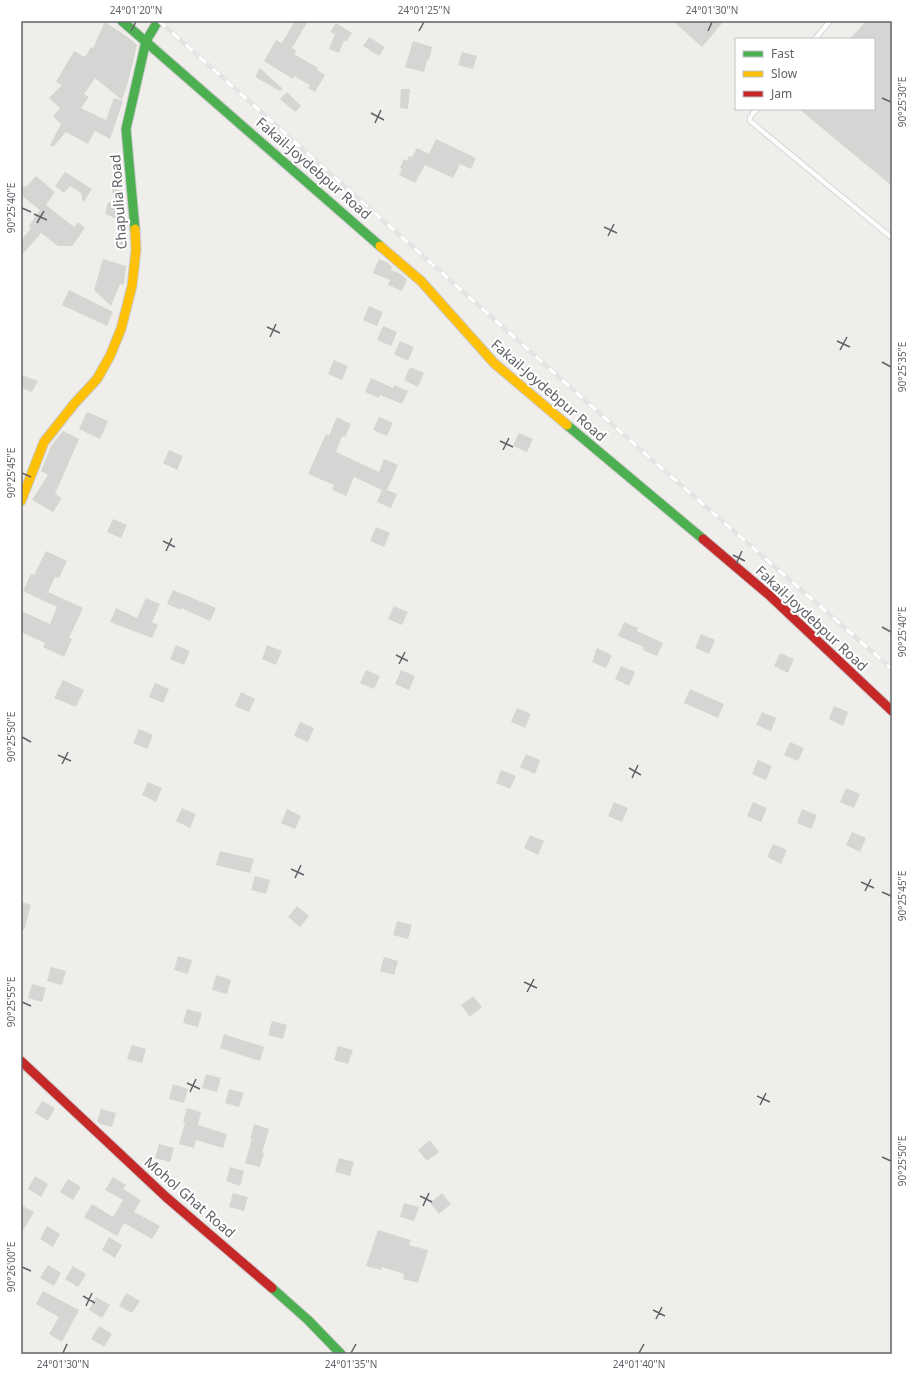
<svg xmlns="http://www.w3.org/2000/svg" width="913" height="1375" font-family="'Noto Sans',sans-serif">
<rect width="100%" height="100%" fill="#efeeea"/>
<g fill="#d6d5d3">
<path d="M 295,21 L 308,21 L 292,48 L 296,51 L 294,54 L 318,68 L 317,70 L 325,75 L 315,92 L 308,88 L 310,85 L 294,76 L 293,79 L 264,61 L 276,40 L 282,43 Z"/>
<path d="M 673,21 L 724,21 L 702,47 Z"/>
<path d="M 866,21 L 892,21 L 892,186 L 799,109 L 874,109 L 874,39 L 850,39 Z"/>
<path d="M 105,22 L 129,38 L 137,45 L 128,82 L 122,100 L 95,78 L 84,94 L 89,97 L 81,108 L 106,120 L 114,98 L 123,101 L 110,139 L 95,131 L 88,144 L 66,132 L 53,147 L 50,145 L 61,124 L 53,116 L 60,108 L 49,98 L 62,85 L 56,82 L 74,51 L 85,57 L 91,47 L 93,48 Z"/>
<path d="M 336,23 L 352,33 L 346,42 L 344,40 L 339,53 L 329,49 L 335,34 L 330,32 Z"/>
<path d="M 369,37 L 385,47 L 379,56 L 363,46 Z"/>
<path d="M 413,41 L 432,47 L 429,60 L 427,60 L 424,72 L 405,67 Z"/>
<path d="M 462,52 L 477,56 L 473,69 L 458,65 Z"/>
<path d="M 260,68 L 283,89 L 280,91 L 255,77 Z"/>
<path d="M 401,89 L 410,89 L 408,109 L 400,108 Z"/>
<path d="M 287,92 L 301,106 L 295,112 L 280,99 Z"/>
<path d="M 436,139 L 476,158 L 471,169 L 460,164 L 453,178 L 425,165 L 415,183 L 399,175 L 402,169 L 400,168 L 404,159 L 407,161 L 409,156 L 412,157 L 417,148 L 429,154 Z"/>
<path d="M 65,172 L 92,189 L 83,203 L 81,193 L 70,186 L 64,193 L 55,186 Z"/>
<path d="M 36,176 L 55,192 L 46,205 L 74,227 L 78,222 L 85,228 L 72,246 L 58,246 L 41,233 L 21,256 L 21,241 L 31,228 L 29,226 L 40,210 L 21,195 L 21,184 L 26,187 Z"/>
<path d="M 112,189 L 122,190 L 120,207 L 123,209 L 124,213 L 126,213 L 126,246 L 117,246 L 117,219 L 105,214 L 108,202 L 115,204 Z"/>
<path d="M 103,259 L 126,266 L 124,285 L 120,284 L 111,306 L 94,290 Z"/>
<path d="M 379,259 L 388,263 L 392,267 L 391,270 L 401,274 L 407,280 L 402,291 L 388,285 L 390,280 L 373,273 Z"/>
<path d="M 69,290 L 113,312 L 107,326 L 62,305 Z"/>
<path d="M 369,306 L 383,312 L 377,326 L 363,320 Z"/>
<path d="M 383,326 L 397,332 L 391,346 L 377,340 Z"/>
<path d="M 400,341 L 414,347 L 408,361 L 394,354 Z"/>
<path d="M 334,360 L 348,366 L 342,380 L 328,374 Z"/>
<path d="M 410,367 L 424,373 L 418,387 L 404,380 Z"/>
<path d="M 21,375 L 38,381 L 32,392 L 21,388 Z"/>
<path d="M 371,378 L 393,388 L 394,385 L 408,391 L 402,404 L 380,395 L 379,398 L 365,392 Z"/>
<path d="M 87,412 L 108,421 L 100,439 L 79,429 Z"/>
<path d="M 337,417 L 351,424 L 345,437 L 342,436 L 336,452 L 379,472 L 384,459 L 398,465 L 387,490 L 397,494 L 391,508 L 377,502 L 382,490 L 354,477 L 346,496 L 332,490 L 334,485 L 308,474 L 326,434 L 329,436 Z"/>
<path d="M 379,417 L 393,423 L 387,436 L 373,430 Z"/>
<path d="M 63,431 L 79,439 L 55,494 L 62,498 L 53,512 L 32,500 L 48,475 L 41,471 L 51,446 Z"/>
<path d="M 519,433 L 533,439 L 527,452 L 513,446 Z"/>
<path d="M 169,450 L 183,456 L 177,470 L 163,463 Z"/>
<path d="M 113,519 L 127,525 L 121,538 L 107,532 Z"/>
<path d="M 376,527 L 390,533 L 384,547 L 370,541 Z"/>
<path d="M 46,551 L 67,561 L 59,578 L 55,577 L 48,592 L 83,608 L 69,638 L 72,639 L 64,657 L 43,647 L 45,643 L 21,632 L 21,611 L 50,624 L 57,607 L 23,591 L 31,574 L 34,575 Z"/>
<path d="M 173,590 L 216,608 L 210,621 L 181,608 L 181,610 L 167,604 Z"/>
<path d="M 146,598 L 160,604 L 152,622 L 158,625 L 152,638 L 110,622 L 116,608 L 137,618 Z"/>
<path d="M 394,606 L 408,612 L 402,625 L 388,619 Z"/>
<path d="M 624,622 L 638,628 L 637,631 L 663,643 L 657,656 L 643,650 L 644,647 L 618,636 Z"/>
<path d="M 701,634 L 715,640 L 709,654 L 695,648 Z"/>
<path d="M 176,645 L 190,651 L 184,665 L 170,659 Z"/>
<path d="M 267,645 L 282,651 L 276,665 L 262,659 Z"/>
<path d="M 597,648 L 612,655 L 606,668 L 592,662 Z"/>
<path d="M 780,653 L 794,659 L 788,673 L 774,666 Z"/>
<path d="M 621,666 L 635,672 L 629,686 L 615,679 Z"/>
<path d="M 366,670 L 380,676 L 374,689 L 360,683 Z"/>
<path d="M 401,670 L 415,676 L 409,690 L 395,684 Z"/>
<path d="M 63,680 L 84,690 L 76,707 L 54,698 Z"/>
<path d="M 155,683 L 169,689 L 163,703 L 149,697 Z"/>
<path d="M 690,689 L 724,704 L 718,718 L 684,703 Z"/>
<path d="M 241,692 L 255,699 L 249,712 L 235,706 Z"/>
<path d="M 834,706 L 848,712 L 843,726 L 829,719 Z"/>
<path d="M 517,708 L 531,714 L 525,728 L 511,722 Z"/>
<path d="M 762,712 L 776,718 L 771,731 L 756,725 Z"/>
<path d="M 300,722 L 314,728 L 308,742 L 294,736 Z"/>
<path d="M 139,729 L 153,735 L 147,749 L 133,743 Z"/>
<path d="M 790,742 L 804,748 L 798,761 L 784,755 Z"/>
<path d="M 526,754 L 540,760 L 535,774 L 520,767 Z"/>
<path d="M 758,760 L 772,766 L 766,780 L 752,774 Z"/>
<path d="M 501,770 L 516,776 L 510,789 L 496,783 Z"/>
<path d="M 148,782 L 162,788 L 156,802 L 142,795 Z"/>
<path d="M 846,788 L 860,794 L 854,808 L 840,802 Z"/>
<path d="M 614,802 L 628,808 L 622,822 L 608,816 Z"/>
<path d="M 753,802 L 767,808 L 761,822 L 747,816 Z"/>
<path d="M 182,808 L 196,814 L 190,828 L 176,821 Z"/>
<path d="M 287,809 L 301,816 L 295,829 L 281,823 Z"/>
<path d="M 802,809 L 817,815 L 811,829 L 797,823 Z"/>
<path d="M 852,832 L 866,838 L 860,852 L 846,845 Z"/>
<path d="M 530,835 L 544,841 L 538,855 L 524,848 Z"/>
<path d="M 773,844 L 787,850 L 781,864 L 767,857 Z"/>
<path d="M 220,851 L 254,859 L 250,873 L 216,865 Z"/>
<path d="M 255,876 L 270,880 L 266,894 L 251,890 Z"/>
<path d="M 21,902 L 31,905 L 24,930 L 21,930 Z"/>
<path d="M 297,906 L 309,916 L 300,927 L 288,917 Z"/>
<path d="M 397,921 L 412,925 L 408,939 L 393,935 Z"/>
<path d="M 178,956 L 192,960 L 188,974 L 174,970 Z"/>
<path d="M 384,957 L 398,961 L 394,975 L 380,971 Z"/>
<path d="M 51,967 L 66,971 L 62,985 L 47,981 Z"/>
<path d="M 216,975 L 231,980 L 227,994 L 212,990 Z"/>
<path d="M 32,984 L 46,988 L 42,1002 L 28,998 Z"/>
<path d="M 473,996 L 482,1007 L 470,1017 L 461,1005 Z"/>
<path d="M 187,1009 L 202,1013 L 198,1027 L 183,1023 Z"/>
<path d="M 272,1021 L 287,1025 L 283,1039 L 268,1035 Z"/>
<path d="M 224,1034 L 264,1047 L 260,1061 L 220,1048 Z"/>
<path d="M 132,1045 L 146,1049 L 142,1063 L 127,1059 Z"/>
<path d="M 338,1046 L 353,1050 L 348,1064 L 334,1060 Z"/>
<path d="M 206,1074 L 221,1078 L 217,1092 L 202,1088 Z"/>
<path d="M 173,1084 L 188,1089 L 184,1103 L 169,1099 Z"/>
<path d="M 229,1089 L 244,1093 L 239,1107 L 225,1103 Z"/>
<path d="M 42,1101 L 55,1108 L 48,1121 L 35,1113 Z"/>
<path d="M 187,1108 L 201,1112 L 198,1125 L 227,1134 L 223,1148 L 196,1140 L 194,1148 L 179,1144 L 185,1123 L 183,1122 Z"/>
<path d="M 101,1109 L 116,1113 L 112,1127 L 100,1124 L 97,1121 Z"/>
<path d="M 254,1124 L 269,1129 L 262,1153 L 264,1153 L 260,1167 L 245,1163 L 252,1139 L 250,1139 Z"/>
<path d="M 430,1140 L 439,1152 L 427,1161 L 418,1150 Z"/>
<path d="M 159,1144 L 174,1148 L 170,1162 L 155,1158 Z"/>
<path d="M 339,1158 L 354,1162 L 350,1176 L 335,1172 Z"/>
<path d="M 230,1167 L 244,1171 L 240,1186 L 226,1181 Z"/>
<path d="M 35,1176 L 48,1184 L 41,1197 L 28,1189 Z"/>
<path d="M 113,1177 L 126,1185 L 123,1189 L 141,1200 L 134,1212 L 160,1226 L 152,1239 L 124,1223 L 117,1236 L 84,1217 L 92,1204 L 113,1217 L 123,1200 L 105,1190 Z"/>
<path d="M 68,1179 L 81,1187 L 73,1200 L 60,1192 Z"/>
<path d="M 233,1193 L 248,1197 L 244,1211 L 229,1207 Z"/>
<path d="M 442,1193 L 451,1204 L 439,1214 L 430,1203 Z"/>
<path d="M 404,1203 L 419,1207 L 414,1221 L 400,1217 Z"/>
<path d="M 21,1205 L 34,1212 L 21,1234 Z"/>
<path d="M 47,1226 L 60,1234 L 53,1247 L 40,1239 Z"/>
<path d="M 378,1230 L 411,1240 L 409,1245 L 428,1250 L 418,1283 L 403,1279 L 404,1274 L 382,1267 L 381,1270 L 366,1266 Z"/>
<path d="M 109,1237 L 122,1245 L 115,1258 L 102,1250 Z"/>
<path d="M 48,1265 L 61,1273 L 54,1286 L 40,1278 Z"/>
<path d="M 73,1266 L 86,1274 L 78,1287 L 65,1279 Z"/>
<path d="M 43,1291 L 79,1310 L 62,1342 L 49,1334 L 59,1317 L 36,1304 Z"/>
<path d="M 126,1293 L 140,1301 L 132,1313 L 119,1306 Z"/>
<path d="M 96,1297 L 110,1305 L 102,1318 L 89,1310 Z"/>
<path d="M 99,1326 L 112,1334 L 104,1347 L 91,1339 Z"/>
</g>
<g fill="none" stroke-linecap="round" stroke-linejoin="round">
<g stroke="#cbcccc" stroke-width="6">
<g id="lane">
<path d="M 815,39 L 830,21"/>
<path d="M 757,109 L 750,117 L 750,121 L 892,238"/>
</g>
</g>
<g stroke="#cacacb" stroke-width="11">
<g id="fast">
<path d="M 122,21 L 380,246"/>
<path d="M 135,229 L 126,129 L 146,41 L 158,21"/>
<path d="M 567,425 L 703,539"/>
<path d="M 272,1288 L 308,1320 L 341,1354"/>
</g>
</g>
<g stroke="#cacacb" stroke-width="11">
<g id="slow">
<path d="M 380,246 L 421,281 L 494,363 L 567,425"/>
<path d="M 21,501 L 44,442 L 74,404 L 97,379 L 110,356 L 121,329 L 132,286 L 136,250 L 135,229"/>
</g>
</g>
<g stroke="#cacacb" stroke-width="11">
<g id="jam">
<path d="M 703,539 L 769,595 L 892,711"/>
<path d="M 21,1061 L 166,1197 L 272,1288"/>
</g>
</g>
<use href="#lane" stroke="#fdfcfc" stroke-width="4.5"/>
<use href="#fast" stroke="#4caf50" stroke-width="9"/>
<use href="#slow" stroke="#ffc107" stroke-width="9"/>
<use href="#jam" stroke="#c62828" stroke-width="9"/>
<g stroke="#e4e4e4" stroke-width="4.5">
<path id="rail" d="M 159,21 L 642,451 L 892,669"/>
</g>
<use href="#rail" stroke="#fff" stroke-width="3" stroke-dasharray="9" stroke-linecap="butt"/>
</g>
<path fill="none" stroke="#5f6368" stroke-width="1.5" d="M 131,31 L 136,22M 419,31 L 424,22M 708,31 L 712,22M 882,98 L 891,102M 371,113 L 384,120M 375,123 L 381,110M 22,208 L 31,212M 34,214 L 47,220M 37,223 L 44,211M 604,227 L 617,233M 608,236 L 614,224M 267,327 L 280,333M 270,337 L 276,324M 837,341 L 850,347M 840,350 L 847,337M 882,362 L 891,367M 500,441 L 513,447M 503,450 L 509,438M 22,473 L 31,477M 163,541 L 175,547M 166,551 L 172,538M 733,555 L 745,561M 736,564 L 742,551M 882,627 L 891,632M 396,655 L 408,661M 399,664 L 405,652M 22,737 L 31,742M 58,755 L 71,761M 62,764 L 68,752M 629,768 L 641,775M 632,778 L 638,765M 291,869 L 304,875M 295,878 L 301,865M 861,882 L 874,888M 865,891 L 871,879M 882,892 L 891,896M 524,982 L 537,988M 527,992 L 534,979M 22,1002 L 31,1006M 187,1083 L 200,1089M 190,1092 L 196,1079M 757,1096 L 770,1102M 760,1105 L 766,1093M 882,1157 L 891,1161M 420,1196 L 432,1202M 423,1206 L 429,1193M 22,1267 L 31,1271M 83,1296 L 95,1303M 86,1306 L 92,1293M 653,1310 L 665,1316M 656,1319 L 662,1307M 63,1353 L 67,1344M 351,1353 L 356,1344M 639,1353 L 644,1344"/>
<g text-anchor="middle" dominant-baseline="central" stroke-width="4" stroke-linejoin="round" paint-order="stroke">
<g font-size="14" fill="#5f6368" stroke="#fff">
<text transform="translate(314 168) rotate(41)">Fakail-Joydebpur Road</text>
<text transform="translate(118 202) rotate(-94)">Chapulia Road</text>
<text transform="translate(549 390) rotate(41)">Fakail-Joydebpur Road</text>
<text transform="translate(812 618) rotate(43)">Fakail-Joydebpur Road</text>
<text transform="translate(190 1197) rotate(41)">Mohol Ghat Road</text>
</g>
</g>
<rect width="913" height="1375" fill="none" stroke="#ffffff" stroke-width="44"/>
<rect x="735" y="38" width="140" height="72" fill="#ffffff" stroke="#bfc1c3"/>
<rect x="743" y="51" width="20" height="6" fill="#4caf50" stroke="#bfc1c3"/>
<text x="771" y="58" font-size="12" fill="#5f6368">Fast</text>
<rect x="743" y="71" width="20" height="6" fill="#ffc107" stroke="#bfc1c3"/>
<text x="771" y="78" font-size="12" fill="#5f6368">Slow</text>
<rect x="743" y="91" width="20" height="6" fill="#c62828" stroke="#bfc1c3"/>
<text x="771" y="98" font-size="12" fill="#5f6368">Jam</text>
<rect x="22" y="22" width="869" height="1331" fill="none" stroke="#5f6368" stroke-width="1.5"/>
<g font-size="10" text-anchor="middle" fill="#5f6368">
<text x="136" y="14">24°01'20"N</text>
<text x="424" y="14">24°01'25"N</text>
<text x="712" y="14">24°01'30"N</text>
<text transform="translate(902 102) rotate(-90)" y="4">90°25'30"E</text>
<text transform="translate(11 208) rotate(-90)" y="4">90°25'40"E</text>
<text transform="translate(902 367) rotate(-90)" y="4">90°25'35"E</text>
<text transform="translate(11 473) rotate(-90)" y="4">90°25'45"E</text>
<text transform="translate(902 632) rotate(-90)" y="4">90°25'40"E</text>
<text transform="translate(11 737) rotate(-90)" y="4">90°25'50"E</text>
<text transform="translate(902 896) rotate(-90)" y="4">90°25'45"E</text>
<text transform="translate(11 1002) rotate(-90)" y="4">90°25'55"E</text>
<text transform="translate(902 1161) rotate(-90)" y="4">90°25'50"E</text>
<text transform="translate(11 1267) rotate(-90)" y="4">90°26'00"E</text>
<text x="63" y="1368">24°01'30"N</text>
<text x="351" y="1368">24°01'35"N</text>
<text x="639" y="1368">24°01'40"N</text>
</g>
</svg>
